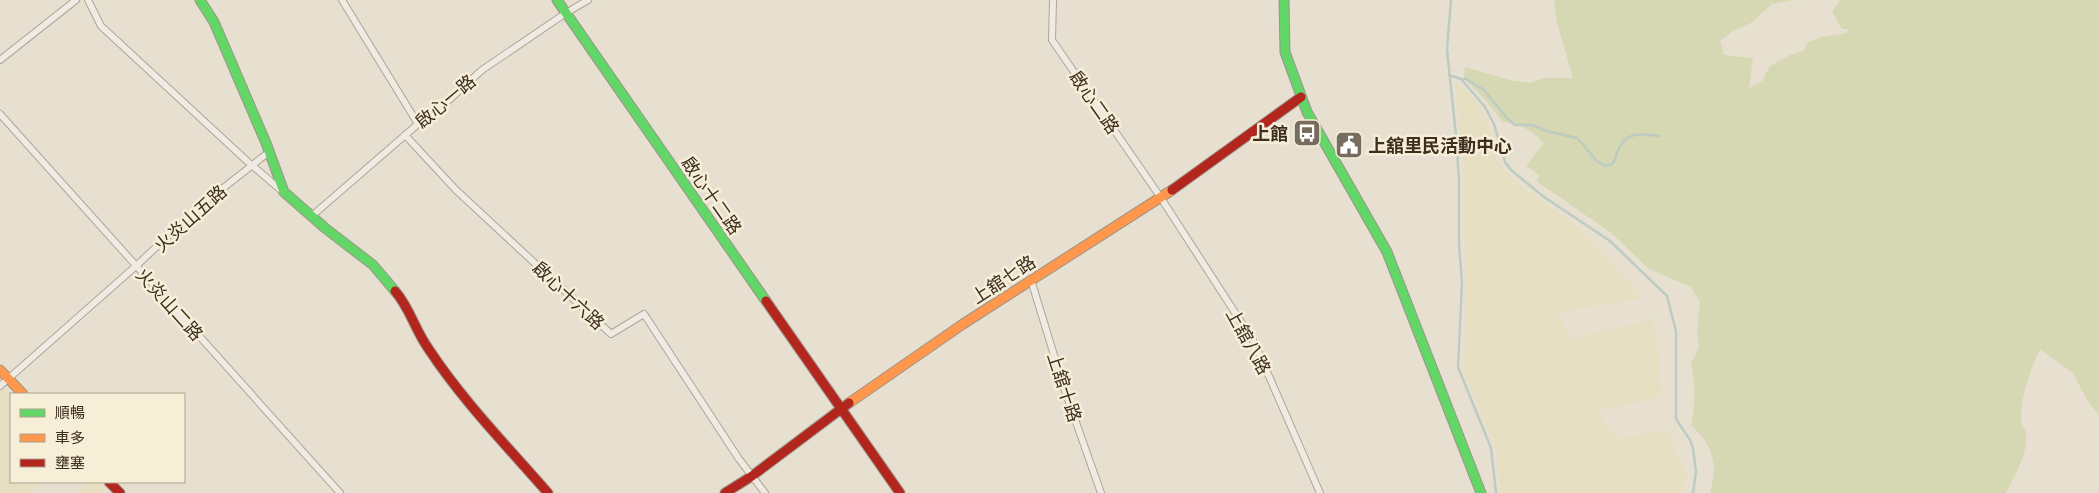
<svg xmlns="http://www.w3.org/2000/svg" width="2099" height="493" font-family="'Playfair Display','Noto Sans TC',serif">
<rect width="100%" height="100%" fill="#e7e0d1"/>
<g fill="#e6dfc2">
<path d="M 1454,81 L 1469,92 L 1487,119 L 1496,158 L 1518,184 L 1585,232 L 1642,298 L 1559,313 L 1569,339 L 1652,319 L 1657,336 L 1662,397 L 1597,411 L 1617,438 L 1667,430 L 1688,477 L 1681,493 L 1500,493 L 1496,447 L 1462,368 L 1465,348 L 1466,258 L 1462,217 L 1463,155 Z"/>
<path d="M 4,387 L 12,394 L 11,482 L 40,482 L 29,493 L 0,493 L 0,391 Z"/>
<path d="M 89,482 L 97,482 L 108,493 L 82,493 L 79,490 Z"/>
</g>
<path fill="#d6d7b3" d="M 1554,0 L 1793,0 L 1772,4 L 1751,23 L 1734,30 L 1720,41 L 1724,55 L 1753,58 L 1749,88 L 1762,81 L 1770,66 L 1792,54 L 1804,51 L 1807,43 L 1821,37 L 1847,33 L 1848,29 L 1842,29 L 1832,12 L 1840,0 L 2099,0 L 2099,415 L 2087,400 L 2073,373 L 2040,349 C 2030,371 2021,395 2021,420 C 2021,426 2026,429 2026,434 C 2029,451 2013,479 2006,493 L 1710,493 C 1718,462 1714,448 1691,425 C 1695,403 1696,385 1691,363 L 1699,348 L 1697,330 L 1700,302 L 1691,287 L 1649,269 L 1610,232 L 1536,181 L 1540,175 L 1526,166 L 1544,143 C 1533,131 1519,123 1503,122 L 1485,99 L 1464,79 L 1465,67 L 1514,81 L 1530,83 L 1545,78 L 1573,78 L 1557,23 Z"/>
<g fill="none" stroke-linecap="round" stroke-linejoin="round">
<g stroke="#bcccc2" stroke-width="2.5">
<path d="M 1451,0 L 1447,50 L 1456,135 L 1459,181 L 1459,244 L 1462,283 L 1458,367 L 1491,448 L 1496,493"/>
<path d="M 1449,75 L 1461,79 L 1485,107 L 1494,124 L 1505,162 L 1511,170 L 1544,197 L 1610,241 L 1667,296 L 1676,331 L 1676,419 L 1690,440 L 1693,448 L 1696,472 L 1693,493"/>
<path d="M 1461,79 L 1466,79 L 1484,90 L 1507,118 L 1515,125 L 1532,125 L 1546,131 L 1577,138 L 1598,162 L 1605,166 L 1612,164 C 1616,159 1616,154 1619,148 C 1627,131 1643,134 1659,136"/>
</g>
<g stroke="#ada599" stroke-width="8">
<g id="street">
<path d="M 88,0 L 101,26 L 247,161 L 282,191"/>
<path d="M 342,0 L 418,124"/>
<path d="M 1053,0 L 1052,40 L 1161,198 L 1254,342 L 1320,493"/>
<path d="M 0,60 L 76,0"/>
<path d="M 0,114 L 340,493"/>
<path d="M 405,135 L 456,190 L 611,334 L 644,314 L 739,459 L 765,493"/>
<path d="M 313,215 L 418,124 L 448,101 L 482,70 L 566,13 L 588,0"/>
<path d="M 1031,280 L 1065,391 L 1101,493"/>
<path d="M 0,386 L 136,266 L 199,207 L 269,152"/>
</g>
</g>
<g stroke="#9c958a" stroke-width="11">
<g id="fast">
<path d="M 200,0 L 214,22 L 266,143 L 284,192 L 325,228 L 373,265 L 395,291"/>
<path d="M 557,0 L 766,301"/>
<path d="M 1284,0 L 1285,52 L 1307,112 L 1387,252 L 1481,493"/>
</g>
</g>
<g stroke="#9c958a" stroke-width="11">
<g id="slow">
<path d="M 0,370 L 23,394"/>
<path d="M 849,403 L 963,324 L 1172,190"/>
</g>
</g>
<g stroke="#9c958a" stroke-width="11">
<g id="jam">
<path d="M 1172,190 L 1301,97"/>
<path d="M 395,291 C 410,308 415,330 428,348 C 462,400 507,446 548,493"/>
<path d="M 766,301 L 900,493"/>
<path d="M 109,482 L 120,493"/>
<path d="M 725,493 L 752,476 L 849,403"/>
</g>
</g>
<use href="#street" stroke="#efebe3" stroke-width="6"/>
<use href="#fast" stroke="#63d668" stroke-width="9"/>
<use href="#slow" stroke="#ff974d" stroke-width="9"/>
<use href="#jam" stroke="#b3261e" stroke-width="9"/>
</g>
<defs>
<g id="bus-square" transform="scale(1.4375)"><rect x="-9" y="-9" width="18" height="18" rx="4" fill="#786c5e" stroke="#f7eed8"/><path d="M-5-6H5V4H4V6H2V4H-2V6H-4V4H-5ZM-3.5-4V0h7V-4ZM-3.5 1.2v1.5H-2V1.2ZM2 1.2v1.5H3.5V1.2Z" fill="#fff"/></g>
<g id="civic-square" transform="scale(1.4375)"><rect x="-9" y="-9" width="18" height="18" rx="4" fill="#786c5e" stroke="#f7eed8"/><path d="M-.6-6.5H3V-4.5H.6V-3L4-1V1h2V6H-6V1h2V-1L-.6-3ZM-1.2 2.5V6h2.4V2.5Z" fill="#fff"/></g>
</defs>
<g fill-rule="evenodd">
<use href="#bus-square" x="1307" y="133"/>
<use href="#civic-square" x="1349" y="145"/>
</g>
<g text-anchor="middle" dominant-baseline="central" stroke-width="5" stroke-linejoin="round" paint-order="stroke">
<g font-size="18" fill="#3d2e20" stroke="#f7eed8">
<text transform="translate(445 101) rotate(-40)">啟心一路</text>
<text transform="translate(1095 102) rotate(55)">啟心二路</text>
<text transform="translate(712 195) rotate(55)">啟心十二路</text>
<text transform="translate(190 218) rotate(-42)">火炎山五路</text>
<text transform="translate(1003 279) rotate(-33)">上舘七路</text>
<text transform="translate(569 295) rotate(43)">啟心十六路</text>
<text transform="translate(170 304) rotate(48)">火炎山二路</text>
<text transform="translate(1249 341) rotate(61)">上舘八路</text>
<text transform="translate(1065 387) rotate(72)">上舘十路</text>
</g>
<g font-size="18" font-weight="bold" fill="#3d2e20" stroke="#f7eed8" text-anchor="end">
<text x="1288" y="133">上館</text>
<text x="1368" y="145" text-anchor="start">上舘里民活動中心</text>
</g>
</g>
<rect x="10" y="393" width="175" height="90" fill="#f7eed8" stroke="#ada18e"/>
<rect x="20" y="409" width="25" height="8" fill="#63d668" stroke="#ada18e"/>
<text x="55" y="418" font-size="15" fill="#3d2e20">順暢</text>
<rect x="20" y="434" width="25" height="8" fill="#ff974d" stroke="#ada18e"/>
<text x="55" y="443" font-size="15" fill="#3d2e20">車多</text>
<rect x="20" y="459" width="25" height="8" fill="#b3261e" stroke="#ada18e"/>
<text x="55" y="468" font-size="15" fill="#3d2e20">壅塞</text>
</svg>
